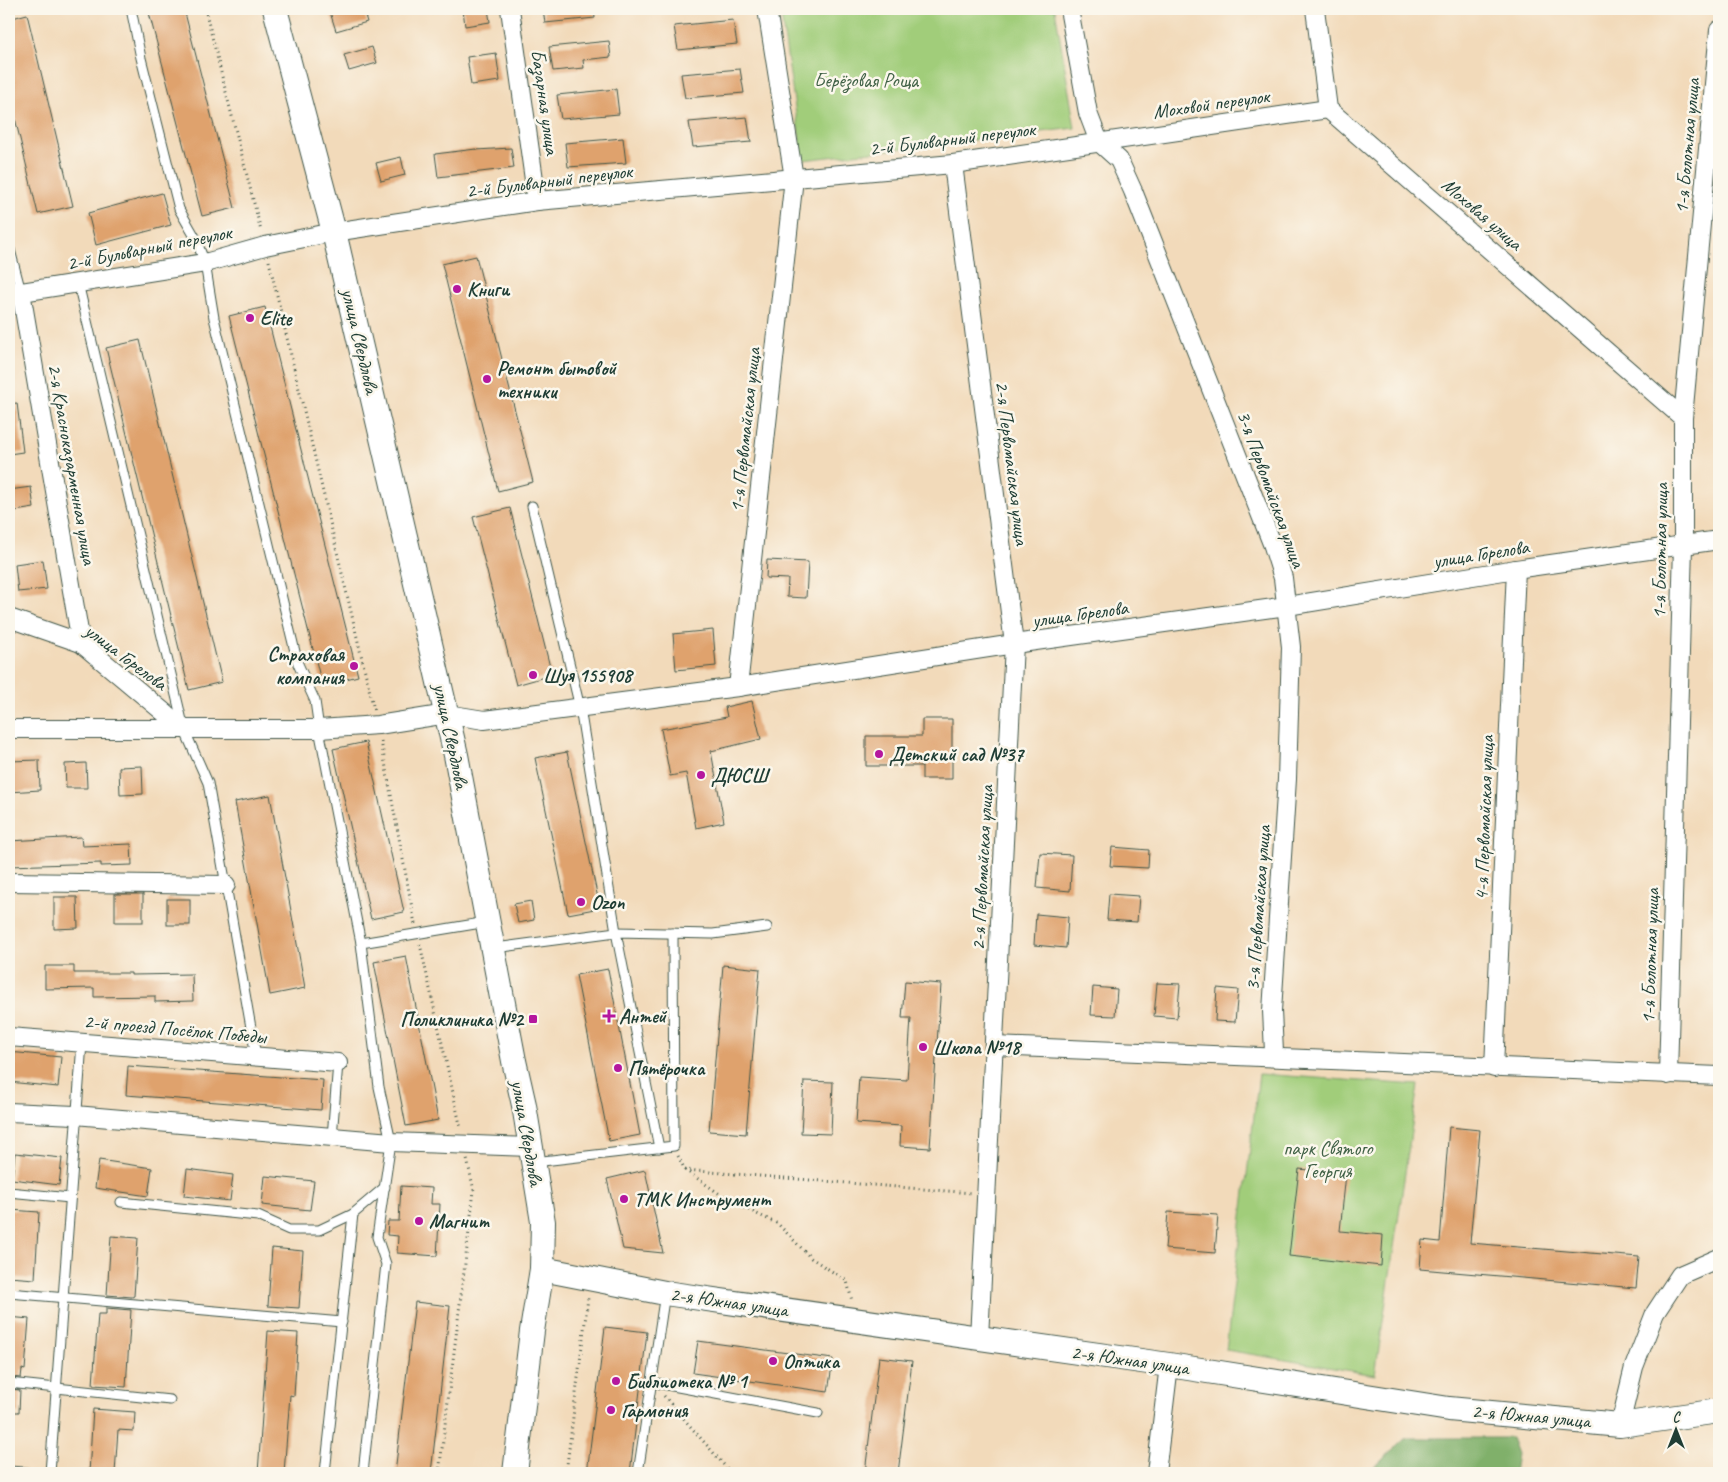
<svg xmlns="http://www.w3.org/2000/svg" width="1728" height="1482" font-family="Caveat,sans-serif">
<rect width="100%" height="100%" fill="#fbf7ec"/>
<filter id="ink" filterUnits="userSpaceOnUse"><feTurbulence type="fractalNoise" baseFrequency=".02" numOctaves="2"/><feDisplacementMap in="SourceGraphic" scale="10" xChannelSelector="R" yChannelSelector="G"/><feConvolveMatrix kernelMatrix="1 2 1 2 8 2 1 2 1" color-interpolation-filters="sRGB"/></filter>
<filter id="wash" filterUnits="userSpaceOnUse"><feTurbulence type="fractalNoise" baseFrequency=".0096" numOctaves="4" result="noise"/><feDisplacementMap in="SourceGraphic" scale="20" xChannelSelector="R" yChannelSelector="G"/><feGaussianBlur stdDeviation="1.12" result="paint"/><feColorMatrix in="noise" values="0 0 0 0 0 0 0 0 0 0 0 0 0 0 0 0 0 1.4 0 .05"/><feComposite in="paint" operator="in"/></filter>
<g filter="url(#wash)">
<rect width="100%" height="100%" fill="#f2daba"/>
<g fill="#a1cd7a" stroke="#608557">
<path d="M 780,9 L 1055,9 L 1075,128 L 803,160 Z"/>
<path d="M 1259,1074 L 1418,1085 L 1375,1375 L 1226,1350 Z"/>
</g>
<path fill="#80b06a" stroke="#50764f" d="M 1406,1438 L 1511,1438 L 1517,1454 L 1514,1473 L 1368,1473 Z"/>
<g id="blocks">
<g fill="#dfa26d">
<path d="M 148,9 L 184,9 L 235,208 L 202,216 Z"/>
<path d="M 329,9 L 363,9 L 367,22 L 336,31 Z"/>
<path d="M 463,9 L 488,9 L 490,22 L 465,26 Z"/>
<path d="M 543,9 L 594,9 L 595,18 L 545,23 Z"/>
<path d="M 27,14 L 73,206 L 38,214 L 9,93 L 9,19 Z"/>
<path d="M 733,20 L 737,44 L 678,50 L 674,26 Z"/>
<path d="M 609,41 L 611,57 L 583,60 L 584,68 L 553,71 L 549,47 Z"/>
<path d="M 372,47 L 377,63 L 349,71 L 344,55 Z"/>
<path d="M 496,53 L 500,81 L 471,85 L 467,57 Z"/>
<path d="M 740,69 L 744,93 L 685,98 L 681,74 Z"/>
<path d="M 616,89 L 619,114 L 561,119 L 557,95 Z"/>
<path d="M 747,117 L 751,142 L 693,147 L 689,122 Z"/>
<path d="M 623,138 L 626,163 L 568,167 L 565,143 Z"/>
<path d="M 511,148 L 514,168 L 438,177 L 435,154 L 476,149 L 476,150 Z"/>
<path d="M 401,157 L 405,175 L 381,181 L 376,163 Z"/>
<path d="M 162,193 L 171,225 L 96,245 L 88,213 Z"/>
<path d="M 476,256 L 533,482 L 498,491 L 442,264 Z"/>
<path d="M 265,307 L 358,676 L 322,685 L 229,316 Z"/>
<path d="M 140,340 L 222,682 L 189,690 L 106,348 Z"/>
<path d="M 17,403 L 23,452 L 9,454 L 9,404 Z"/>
<path d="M 31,487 L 34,508 L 9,512 L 9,490 Z"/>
<path d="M 510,508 L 552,675 L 516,685 L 473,517 Z"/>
<path d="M 43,560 L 47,589 L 18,592 L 15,564 Z"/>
<path d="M 767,560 L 808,562 L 806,598 L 787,597 L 788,579 L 766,578 Z"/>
<path d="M 713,630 L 716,666 L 676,670 L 673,634 Z"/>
<path d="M 752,701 L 761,739 L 711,751 L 724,822 L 696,828 L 686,773 L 670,776 L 661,729 L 727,717 L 725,707 Z"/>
<path d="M 922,719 L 952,719 L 952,779 L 922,779 L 922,766 L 866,766 L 866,736 L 922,736 Z"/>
<path d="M 366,742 L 404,912 L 371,919 L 333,749 Z"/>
<path d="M 567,752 L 600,908 L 568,914 L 535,758 Z"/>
<path d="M 39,760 L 40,790 L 9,792 L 9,761 Z"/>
<path d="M 86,763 L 87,788 L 66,788 L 65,764 Z"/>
<path d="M 142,766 L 143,794 L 120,795 L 119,767 Z"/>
<path d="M 270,795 L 305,988 L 270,995 L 235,802 Z"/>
<path d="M 81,837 L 82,846 L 131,844 L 132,865 L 101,866 L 101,863 L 9,866 L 9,841 Z"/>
<path d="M 1112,847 L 1149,850 L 1148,868 L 1110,866 Z"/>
<path d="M 1040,853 L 1072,855 L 1070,891 L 1037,888 Z"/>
<rect x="115" y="894" width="28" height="28"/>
<path d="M 1109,894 L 1139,896 L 1137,922 L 1107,920 Z"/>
<path d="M 54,897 L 77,897 L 78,928 L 54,929 Z"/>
<rect x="167" y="899" width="23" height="26"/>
<path d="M 531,901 L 534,920 L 518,923 L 514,904 Z"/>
<path d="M 1036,914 L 1068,917 L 1066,948 L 1034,945 Z"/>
<path d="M 406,956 L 438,1120 L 406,1126 L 374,962 Z"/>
<path d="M 723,965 L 760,969 L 746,1134 L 709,1131 Z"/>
<path d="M 45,966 L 74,966 L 74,973 L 131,973 L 131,975 L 192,974 L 193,1001 L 155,1002 L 155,996 L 94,997 L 94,988 L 45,989 Z"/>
<path d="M 608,969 L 640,1135 L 609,1141 L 576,975 Z"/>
<path d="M 905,981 L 941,984 L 930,1148 L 900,1146 L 901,1126 L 856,1123 L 859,1077 L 907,1080 L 911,1018 L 902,1018 Z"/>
<path d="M 1157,983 L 1180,984 L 1177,1018 L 1154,1016 Z"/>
<path d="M 1093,987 L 1117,989 L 1115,1016 L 1091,1015 Z"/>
<path d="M 1217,988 L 1238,990 L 1235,1022 L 1215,1021 Z"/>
<path d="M 9,1052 L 61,1057 L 58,1087 L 9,1082 Z"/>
<path d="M 128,1066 L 323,1080 L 321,1110 L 126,1095 Z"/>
<path d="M 804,1081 L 833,1082 L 831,1134 L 801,1133 Z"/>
<path d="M 1449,1127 L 1480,1130 L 1470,1243 L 1639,1257 L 1636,1288 L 1420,1269 L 1422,1240 L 1440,1242 Z"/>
<path d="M 15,1153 L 62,1158 L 59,1185 L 12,1179 Z"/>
<path d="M 99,1160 L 152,1168 L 148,1196 L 95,1188 Z"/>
<path d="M 187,1169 L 233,1175 L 230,1201 L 184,1196 Z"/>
<path d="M 1299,1169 L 1346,1174 L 1340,1231 L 1383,1235 L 1381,1266 L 1289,1256 Z"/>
<path d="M 645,1170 L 663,1253 L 623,1249 L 607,1179 Z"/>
<path d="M 265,1176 L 314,1181 L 310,1210 L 262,1205 Z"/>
<path d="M 401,1186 L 432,1188 L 431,1204 L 440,1204 L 437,1256 L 397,1253 L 398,1236 L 387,1235 L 388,1221 L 399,1221 Z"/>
<path d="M 10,1210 L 39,1212 L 35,1279 L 9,1277 Z"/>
<path d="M 1168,1212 L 1218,1215 L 1215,1253 L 1165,1249 Z"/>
<path d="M 111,1236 L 138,1238 L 134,1296 L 132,1297 L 107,1295 Z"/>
<path d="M 272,1248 L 303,1251 L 299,1308 L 268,1306 Z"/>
<path d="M 415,1302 L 450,1306 L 431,1473 L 395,1473 Z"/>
<path d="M 106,1308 L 131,1310 L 126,1387 L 93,1385 L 98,1314 L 106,1314 Z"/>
<path d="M 9,1317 L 29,1319 L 25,1370 L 22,1369 L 21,1378 L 9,1377 Z"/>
<path d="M 605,1327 L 647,1332 L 630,1473 L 587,1473 Z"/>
<path d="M 268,1331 L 298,1333 L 294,1396 L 290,1395 L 284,1473 L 258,1473 Z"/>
<path d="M 698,1341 L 833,1359 L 828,1392 L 693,1373 Z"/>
<path d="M 879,1357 L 912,1361 L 898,1473 L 865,1473 Z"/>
<path d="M 9,1389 L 20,1390 L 19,1412 L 9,1412 Z"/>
<path d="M 93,1409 L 135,1412 L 134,1431 L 118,1430 L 115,1473 L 89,1473 Z"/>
</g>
</g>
</g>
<g filter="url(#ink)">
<use href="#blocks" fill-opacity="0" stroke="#3f5548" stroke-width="1"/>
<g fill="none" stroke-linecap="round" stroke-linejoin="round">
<g stroke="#3f5548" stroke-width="11">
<g id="lane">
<path d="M 131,9 L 141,58 L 179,209 L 195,237 L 205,263 L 214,318 L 298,664 L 315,701 L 319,729 L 361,943 L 379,1087 L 391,1142 L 377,1237 L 386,1264 L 363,1473"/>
<path d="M 9,246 L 21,292"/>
<path d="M 78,283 L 184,729 L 208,783 L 256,1056"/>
<path d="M 532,506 L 580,708 L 616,932 L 659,1148"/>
<path d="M 361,943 L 487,922"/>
<path d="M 495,948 L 616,932 L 713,934 L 767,927"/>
<path d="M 332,1137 L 338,1063"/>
<path d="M 534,1162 L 674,1146 L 673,933"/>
<path d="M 9,1192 L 70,1198"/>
<path d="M 121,1202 L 258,1216 L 289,1230 L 319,1230 L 353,1214"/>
<path d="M 9,1293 L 342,1322"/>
<path d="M 651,1382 L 818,1413"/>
<path d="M 9,1383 L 170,1400"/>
<path d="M 9,1471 L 37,1473"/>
<path d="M 50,1473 L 82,1043"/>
<path d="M 325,1473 L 353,1214 L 385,1187"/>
<path d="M 638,1473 L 665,1293"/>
</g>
</g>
<g stroke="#3f5548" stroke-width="20">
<g id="street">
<path d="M 510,9 L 537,201"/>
<path d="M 1069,9 L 1088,113 L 1099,142 L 1119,160 L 1133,191 L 1273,546 L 1283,578 L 1291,647 L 1287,779 L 1272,1011 L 1274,1052 L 1272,1057"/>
<path d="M 1315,9 L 1328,109 L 1683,418"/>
<path d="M 953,164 L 1014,644 L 979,1338"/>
<path d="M 21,292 L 81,643"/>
<path d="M 9,294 L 205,263 L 265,246 L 334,232 L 537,201 L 953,164 L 1328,109"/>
<path d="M 9,618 L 81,643 L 184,729"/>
<path d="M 738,687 L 794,178 L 767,9"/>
<path d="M 9,729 L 319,729 L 378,725 L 447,714 L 484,720 L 738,687 L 1014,644 L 1287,606 L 1516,569 L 1719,540"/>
<path d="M 9,882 L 226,885"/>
<path d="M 9,1037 L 338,1063"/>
<path d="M 995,1046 L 1719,1076"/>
<path d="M 1494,1068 L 1516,569"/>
<path d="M 1668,1075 L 1683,546 L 1683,418 L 1719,30"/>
<path d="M 9,1112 L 75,1115 L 391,1142 L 530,1147"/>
<path d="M 1620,1425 L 1634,1367 L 1655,1313 L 1680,1275 L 1719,1258"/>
<path d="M 1156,1473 L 1169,1365"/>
</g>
</g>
<g stroke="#3f5548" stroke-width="26">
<g id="secondary">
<path d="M 275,9 L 334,232 L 456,755 L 514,1061 L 524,1105 L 543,1222 L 542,1269 L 532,1331 L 515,1473"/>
<path d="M 542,1269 L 665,1293 L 1169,1365 L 1449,1409 L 1620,1425 L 1719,1411"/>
</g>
</g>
<g stroke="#3f5548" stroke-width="3" stroke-dasharray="1 4" stroke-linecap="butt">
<path d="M 205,9 L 261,231"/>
<path d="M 269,261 L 374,710"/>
<path d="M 381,741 L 415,924"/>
<path d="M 420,944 L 461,1129"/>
<path d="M 678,1156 L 685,1170 L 972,1193"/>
<path d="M 685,1170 L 730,1201 L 778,1224 L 811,1258 L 847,1281 L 852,1301"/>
<path d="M 664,1396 L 731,1473"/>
<path d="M 439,1473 L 474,1191 L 467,1159"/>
<path d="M 566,1473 L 588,1298"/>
</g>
<use href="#lane" stroke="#fff" stroke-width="9"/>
<use href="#street" stroke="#fff" stroke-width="18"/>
<use href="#secondary" stroke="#fff" stroke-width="24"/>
</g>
</g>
<g fill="#b5179e" stroke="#fbf7ec" stroke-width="2">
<circle cx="457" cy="289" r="5"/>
<circle cx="250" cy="318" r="5"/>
<circle cx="487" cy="379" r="5"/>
<circle cx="354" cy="666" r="5"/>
<circle cx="533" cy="675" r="5"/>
<circle cx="879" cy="754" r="5"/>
<circle cx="701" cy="775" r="5"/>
<circle cx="581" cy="902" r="5"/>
<path d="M606.5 1008.5h5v5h5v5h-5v5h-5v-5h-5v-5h5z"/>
<rect x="528" y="1014" width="10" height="10" rx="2.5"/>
<circle cx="923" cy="1047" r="5"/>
<circle cx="618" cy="1068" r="5"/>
<circle cx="624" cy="1199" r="5"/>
<circle cx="419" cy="1221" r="5"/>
<circle cx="773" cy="1361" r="5"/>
<circle cx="616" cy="1381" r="5"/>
<circle cx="611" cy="1410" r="5"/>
</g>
<g text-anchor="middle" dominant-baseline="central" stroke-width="5" stroke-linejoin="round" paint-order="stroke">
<g font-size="20" fill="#406146" stroke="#fbf7ec">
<text x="866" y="80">Берёзовая Роща</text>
<text x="1328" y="1148">парк Святого<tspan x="1328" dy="23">Георгия</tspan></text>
</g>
<g font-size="20" fill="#1f3d34" stroke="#fbf7ec">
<text transform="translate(545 102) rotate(82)">Базарная улица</text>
<text transform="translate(1211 104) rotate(-8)">Моховой переулок</text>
<text transform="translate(952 139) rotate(-7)">2-й Бульварный переулок</text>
<text transform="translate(1687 146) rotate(-85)">1-я Болотная улица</text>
<text transform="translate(549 181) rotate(-7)">2-й Бульварный переулок</text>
<text transform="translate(1482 214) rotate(41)">Моховая улица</text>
<text transform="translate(149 248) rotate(-11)">2-й Бульварный переулок</text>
<text transform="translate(360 341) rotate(77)">улица Свердлова</text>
<text transform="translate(745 430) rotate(-84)">1-я Первомайская улица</text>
<text transform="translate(1012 463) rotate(83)">2-я Первомайская улица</text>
<text transform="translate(72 464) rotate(80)">2-я Красноказарменная улица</text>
<text transform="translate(1271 489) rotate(70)">3-я Первомайская улица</text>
<text transform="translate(1660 551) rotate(-89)">1-я Болотная улица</text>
<text transform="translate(1481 554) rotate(-9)">улица Горелова</text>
<text transform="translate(1080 614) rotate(-8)">улица Горелова</text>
<text transform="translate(126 657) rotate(37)">улица Горелова</text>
<text transform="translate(451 736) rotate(78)">улица Свердлова</text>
<text transform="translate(1484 818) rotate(-88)">4-я Первомайская улица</text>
<text transform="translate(982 868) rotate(-87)">2-я Первомайская улица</text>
<text transform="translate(1258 908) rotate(-86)">3-я Первомайская улица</text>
<text transform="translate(1650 956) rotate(-88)">1-я Болотная улица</text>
<text transform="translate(175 1029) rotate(5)">2-й проезд Посёлок Победы</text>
<text transform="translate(527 1133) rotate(80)">улица Свердлова</text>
<text transform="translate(729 1302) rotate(8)">2-я Южная улица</text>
<text transform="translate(1130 1360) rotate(8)">2-я Южная улица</text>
<text transform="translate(1531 1416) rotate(5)">2-я Южная улица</text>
</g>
<g font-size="20" font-weight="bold" fill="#1f3d34" stroke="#fbf7ec" text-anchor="start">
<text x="467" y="289">Книги</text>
<text x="260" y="318">Elite</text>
<text x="497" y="368">Ремонт бытовой<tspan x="497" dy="23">техники</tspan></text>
<text x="344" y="654" text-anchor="end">Страховая<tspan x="344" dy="23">компания</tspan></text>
<text x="543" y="675">Шуя 155908</text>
<text x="889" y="754">Детский сад №37</text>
<text x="711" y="775">ДЮСШ</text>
<text x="591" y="902">Ozon</text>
<text x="619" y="1016">Антей</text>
<text x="523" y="1019" text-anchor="end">Поликлиника №2</text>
<text x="933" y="1047">Школа №18</text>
<text x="628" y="1068">Пятёрочка</text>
<text x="634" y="1199">ТМК Инструмент</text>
<text x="429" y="1221">Магнит</text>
<text x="783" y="1361">Оптика</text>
<text x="626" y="1381">Библиотека № 1</text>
<text x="621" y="1410">Гармония</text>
</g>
</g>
<rect width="1728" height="1482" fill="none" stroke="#fbf7ec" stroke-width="30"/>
<g transform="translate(1676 1430)" stroke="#fbf7ec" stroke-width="4" paint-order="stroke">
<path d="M0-4L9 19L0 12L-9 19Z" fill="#1f3d34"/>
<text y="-8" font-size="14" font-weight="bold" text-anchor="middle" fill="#1f3d34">С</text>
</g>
</svg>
